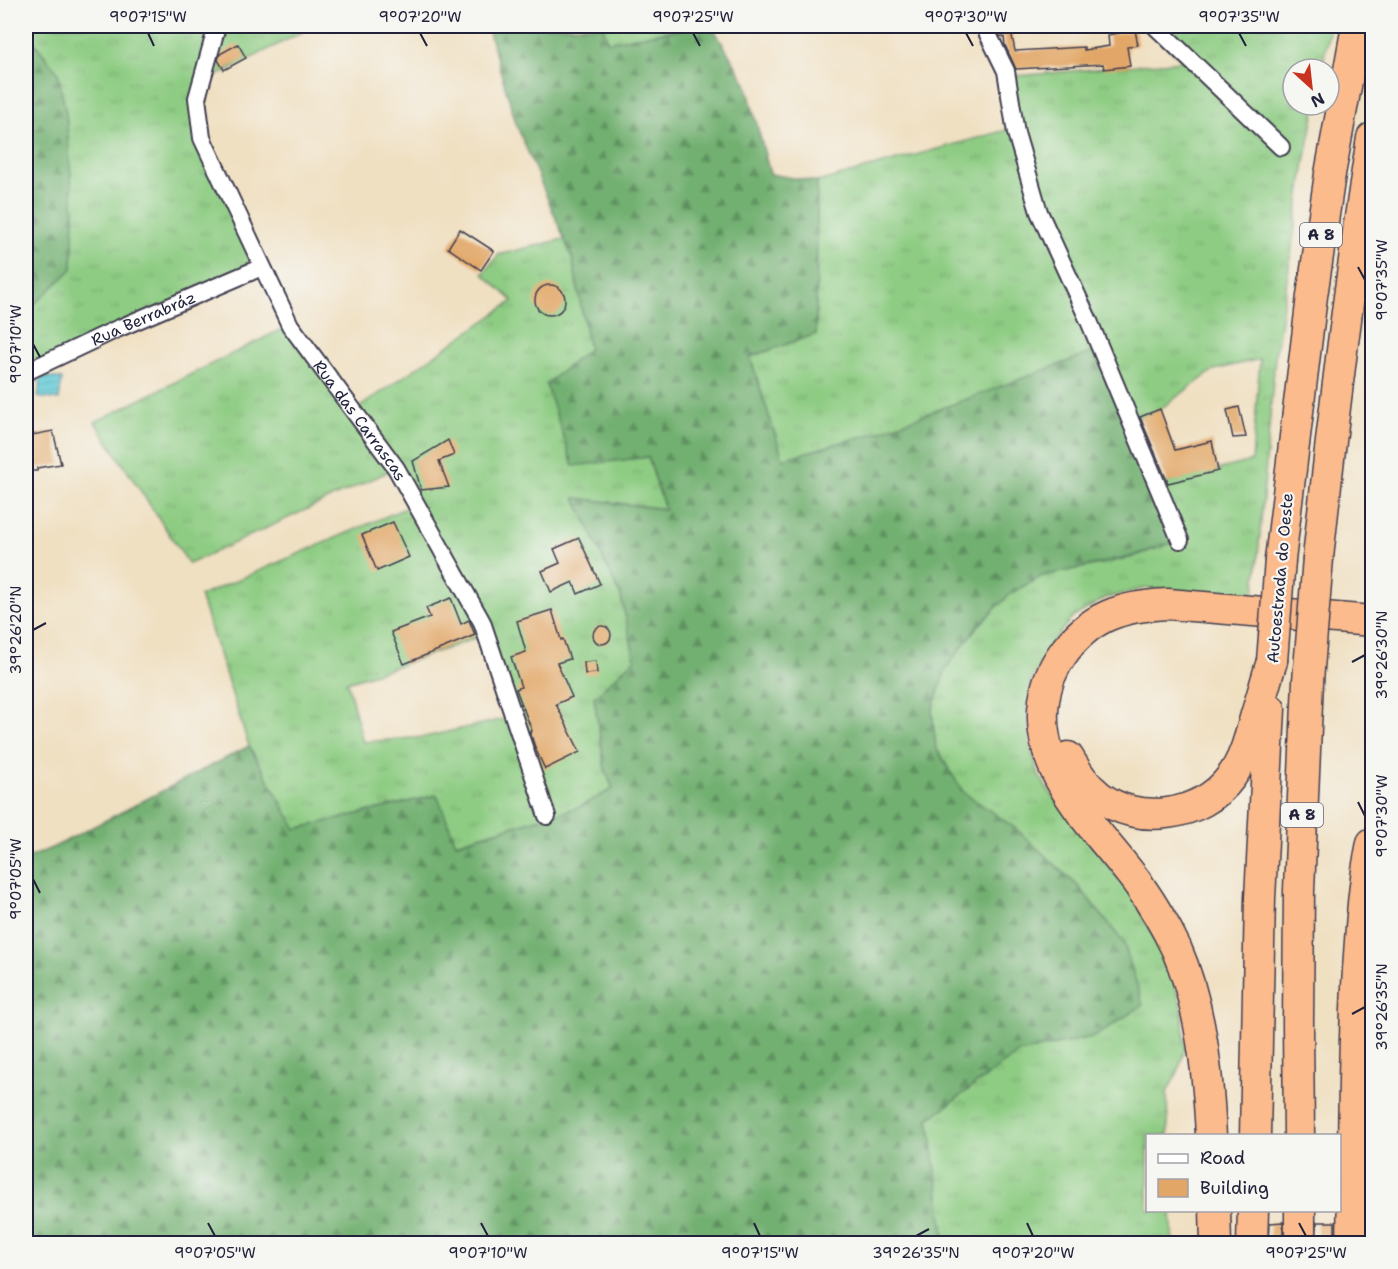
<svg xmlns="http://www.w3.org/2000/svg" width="1398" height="1269" font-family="'Shantell Sans',sans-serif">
<defs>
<pattern id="grass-tufts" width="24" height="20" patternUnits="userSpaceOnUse" patternTransform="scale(1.5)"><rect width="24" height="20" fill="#8ecc83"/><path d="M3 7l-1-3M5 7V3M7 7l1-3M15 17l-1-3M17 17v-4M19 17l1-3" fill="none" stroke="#7aaf72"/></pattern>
<pattern id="forest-firs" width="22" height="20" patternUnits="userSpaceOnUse" patternTransform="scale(1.5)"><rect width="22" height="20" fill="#72b071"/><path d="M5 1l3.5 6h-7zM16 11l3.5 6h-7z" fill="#5d8f5e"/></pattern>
<pattern id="water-rules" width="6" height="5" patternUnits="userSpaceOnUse" patternTransform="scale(1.5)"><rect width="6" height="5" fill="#5dc9d5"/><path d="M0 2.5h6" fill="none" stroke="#51acb8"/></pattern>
</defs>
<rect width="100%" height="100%" fill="#f6f6f2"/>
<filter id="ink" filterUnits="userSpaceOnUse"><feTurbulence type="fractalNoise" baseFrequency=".0167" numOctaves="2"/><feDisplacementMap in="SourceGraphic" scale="12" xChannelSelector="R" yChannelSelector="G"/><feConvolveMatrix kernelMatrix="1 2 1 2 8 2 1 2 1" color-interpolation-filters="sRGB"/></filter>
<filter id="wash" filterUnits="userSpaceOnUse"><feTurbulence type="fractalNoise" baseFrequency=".008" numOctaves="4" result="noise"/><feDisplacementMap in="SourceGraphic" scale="24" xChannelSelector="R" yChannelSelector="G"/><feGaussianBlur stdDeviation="1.35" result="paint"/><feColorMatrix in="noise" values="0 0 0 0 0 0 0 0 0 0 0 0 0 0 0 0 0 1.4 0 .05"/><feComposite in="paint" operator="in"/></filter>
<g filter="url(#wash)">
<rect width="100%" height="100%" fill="#f0e0c2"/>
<g fill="url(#grass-tufts)" stroke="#58775f" stroke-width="1.5" fill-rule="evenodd">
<path d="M 26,26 L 322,26 L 308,29 L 201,84 L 202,138 L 262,267 L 35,367 L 26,343 L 26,312 L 72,269 L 74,215 L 66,114 L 58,73 L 26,32 Z"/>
<path d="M 603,26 L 689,26 L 690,27 L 608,42 Z"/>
<path d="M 1145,26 L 1330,26 L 1322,69 L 1293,69 L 1293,105 L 1316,105 L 1305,162 L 1275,358 L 1255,591 L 1239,595 L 1146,588 L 1105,598 L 1072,618 L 1048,647 L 1032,679 L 1026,710 L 1030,746 L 1039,776 L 1057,802 L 1129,891 L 1167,959 L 1182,1007 L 1185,1048 L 1178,1072 L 1167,1092 L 1168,1135 L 1148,1136 L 1148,1210 L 1171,1211 L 1173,1243 L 945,1243 L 929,1119 L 1018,1053 L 1096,1036 L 1124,943 L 1079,887 L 1015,828 L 963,792 L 936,748 L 932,711 L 946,668 L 976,628 L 1011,593 L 1042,576 L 1130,558 L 1180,540 L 1162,484 L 1252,461 L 1260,359 L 1214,370 L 1160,409 L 1139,418 L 1130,419 L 878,432 L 783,459 L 750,357 L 816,334 L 817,182 L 1014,128 L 1006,77 L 1183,61 Z"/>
<path d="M 564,239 L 572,257 L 589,349 L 573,465 L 648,457 L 665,509 L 575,498 L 621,597 L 635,659 L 594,697 L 605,769 L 613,789 L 579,807 L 455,843 L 437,795 L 296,829 L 249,746 L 200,596 L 415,504 L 396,468 L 189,564 L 95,422 L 290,325 L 354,411 L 513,301 L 483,274 L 498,255 ZM 486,634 L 513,717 L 425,737 L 363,742 L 347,682 L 404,664 Z"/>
</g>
<g fill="url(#forest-firs)" stroke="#4a6956" stroke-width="1.5">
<path d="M 487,26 L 603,26 L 608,42 L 701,26 L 712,26 L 746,83 L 770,174 L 817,182 L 816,334 L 750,357 L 783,459 L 878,432 L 1101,349 L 1180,540 L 1130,557 L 1042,576 L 1011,593 L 976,628 L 946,668 L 932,711 L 936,748 L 963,792 L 1015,828 L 1079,887 L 1124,943 L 1143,1005 L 1096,1036 L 1018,1053 L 929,1119 L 945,1243 L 26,1244 L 26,859 L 56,846 L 249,746 L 296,829 L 437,795 L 456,843 L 579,807 L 613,789 L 605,769 L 594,697 L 635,659 L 621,597 L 575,498 L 665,509 L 648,457 L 573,466 L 546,384 L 589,349 L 572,257 L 517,126 Z"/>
<path d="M 26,32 L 58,73 L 66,114 L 74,215 L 72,269 L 26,312 Z"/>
</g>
<path fill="url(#water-rules)" stroke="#407688" stroke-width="1.5" d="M 41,376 L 62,379 L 59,400 L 38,397 Z"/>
<g id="blocks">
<g fill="#e2a767">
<path d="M 995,26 L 1010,26 L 1015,51 L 1084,47 L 1084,50 L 1109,46 L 1108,35 L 1135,30 L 1138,45 L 1127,47 L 1130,66 L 1104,69 L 1103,64 L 1016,69 L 1005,45 L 1004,37 L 1000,36 Z"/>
<path d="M 238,44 L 246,58 L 224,70 L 218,60 L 220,54 Z"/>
<path d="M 460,229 L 494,251 L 481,270 L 448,248 Z"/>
<circle cx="550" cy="300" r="15"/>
<path d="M 1239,407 L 1246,437 L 1233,438 L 1227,410 Z"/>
<path d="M 1160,409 L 1175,450 L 1212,441 L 1218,471 L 1168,483 L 1140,417 Z"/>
<path d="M 53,431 L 61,464 L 37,468 L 37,471 L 26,471 L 26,436 Z"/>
<path d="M 448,440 L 454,455 L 439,461 L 449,487 L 421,490 L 413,461 Z"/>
<path d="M 393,522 L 409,557 L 377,571 L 362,535 Z"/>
<path d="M 579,538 L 600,584 L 578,594 L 573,582 L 551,592 L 542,571 L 560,563 L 554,549 Z"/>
<path d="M 451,598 L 461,624 L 469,620 L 475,635 L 404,664 L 391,632 L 430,617 L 426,608 Z"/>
<path d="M 552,610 L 561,640 L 563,639 L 570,659 L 557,663 L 572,697 L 556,704 L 580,752 L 545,769 L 536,750 L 530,732 L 532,731 L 516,689 L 521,687 L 511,657 L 526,652 L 517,621 Z"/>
<circle cx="602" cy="635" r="9"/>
<path d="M 596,661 L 597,673 L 585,674 L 584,662 Z"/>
<path d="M 1283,1222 L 1283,1244 L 1269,1244 L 1270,1223 Z"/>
<rect x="1317" y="1222" width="18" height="22"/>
</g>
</g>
</g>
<g filter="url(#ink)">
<use href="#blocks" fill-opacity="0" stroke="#413e4f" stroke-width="1.5"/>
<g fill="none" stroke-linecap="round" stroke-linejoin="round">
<g stroke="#413e4f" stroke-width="20">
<g id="minor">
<path id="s1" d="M 217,26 L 197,98 L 202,138 L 290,325 L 396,468 L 482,622 L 547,816"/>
<path d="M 984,26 L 1006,71 L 1016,133 L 1039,212 L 1089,321 L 1180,540"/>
<path d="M 1155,26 L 1281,147"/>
<path id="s2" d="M 26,372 L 117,329 L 262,267"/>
</g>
</g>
<g stroke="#413e4f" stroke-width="33">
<g id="motorway">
<path d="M 1318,558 C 1333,417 1350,277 1372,138"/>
<path d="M 1280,560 L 1312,296 L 1330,174 L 1357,26"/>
<path d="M 1068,757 C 1077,772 1085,785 1099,796 C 1138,826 1202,817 1231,777 C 1244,760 1249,739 1255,718 C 1261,699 1266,680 1272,661"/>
<path d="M 1211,1136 C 1208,1074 1201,1005 1176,948 C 1166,927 1153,905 1139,885 C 1100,831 1033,775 1044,701 C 1046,685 1052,669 1062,655 C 1089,616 1122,606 1168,604 L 1372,621"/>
<path d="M 1255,1136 L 1260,898 L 1270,709"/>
<path d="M 1299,1136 L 1298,1024 L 1299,890 L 1308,681"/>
<path d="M 1215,1210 L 1216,1244"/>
<path d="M 1300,1210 L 1300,1244"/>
<path d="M 1252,1244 L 1253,1210"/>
<path d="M 1352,1244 C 1354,1152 1352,1061 1358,970 C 1361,927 1363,885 1372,843"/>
</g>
</g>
<use href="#minor" stroke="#fff" stroke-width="16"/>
<use href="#motorway" stroke="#fbbb8d" stroke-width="30"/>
<g stroke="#413e4f" stroke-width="33" stroke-linecap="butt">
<g id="motorway-bridge">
<path d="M 1272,661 L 1280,560"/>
<path d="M 1308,681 L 1318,558"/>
</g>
</g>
<use href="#motorway-bridge" stroke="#fbbb8d" stroke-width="30"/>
</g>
</g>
<path fill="none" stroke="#22223b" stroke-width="2" d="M 148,33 L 154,46M 420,33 L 427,46M 693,33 L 700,46M 966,33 L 973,46M 1239,33 L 1246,46M 1358,267 L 1365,280M 33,344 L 40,357M 33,630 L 46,623M 1352,662 L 1365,655M 1358,802 L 1365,816M 33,879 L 40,893M 1352,1014 L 1365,1007M 208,1223 L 215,1236M 481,1223 L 488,1236M 754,1223 L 760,1236M 1027,1223 L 1033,1236M 1299,1223 L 1306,1236M 916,1236 L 929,1229"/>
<g text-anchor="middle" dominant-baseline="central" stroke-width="4.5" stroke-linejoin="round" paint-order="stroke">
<g fill="#f6f6f2" stroke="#626272" stroke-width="1.5">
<rect x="1300" y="223" width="42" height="24" rx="4.5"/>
<rect x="1281" y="803" width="42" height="24" rx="4.5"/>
</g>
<g font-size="15" font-weight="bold" fill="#22223b">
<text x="1321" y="235">A 8</text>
<text x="1302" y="815">A 8</text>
</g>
<g font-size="16" fill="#22223b" stroke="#f6f6f2">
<text stroke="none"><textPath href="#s2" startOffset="129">Rua Berrabráz</textPath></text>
<text stroke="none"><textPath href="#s1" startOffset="440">Rua das Carrascas</textPath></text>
<text transform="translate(1280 578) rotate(-85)">Autoestrada do Oeste</text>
</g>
</g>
<rect width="1398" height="1269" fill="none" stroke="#f6f6f2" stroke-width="66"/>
<rect x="1146" y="1134" width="195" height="78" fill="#f6f6f2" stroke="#a1a1a9" stroke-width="1.5"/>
<rect x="1158" y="1154" width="30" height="9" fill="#ffffff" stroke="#a1a1a9" stroke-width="1.5"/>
<text x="1200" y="1164" font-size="18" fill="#22223b">Road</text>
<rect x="1158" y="1179" width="30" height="18" fill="#e2a767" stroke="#a1a1a9" stroke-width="1.5"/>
<text x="1200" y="1194" font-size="18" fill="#22223b">Building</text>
<g transform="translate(1311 87) rotate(153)"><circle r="28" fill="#f6f6f2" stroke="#a1a1a9" stroke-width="1.5"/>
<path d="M0-4.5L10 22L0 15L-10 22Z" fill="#c8321e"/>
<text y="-9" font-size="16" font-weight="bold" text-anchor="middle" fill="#22223b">N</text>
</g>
<rect x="33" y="33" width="1332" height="1203" fill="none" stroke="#22223b" stroke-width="2"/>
<g font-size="15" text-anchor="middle" fill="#22223b">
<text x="148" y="22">9°07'15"W</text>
<text x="420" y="22">9°07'20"W</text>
<text x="693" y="22">9°07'25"W</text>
<text x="966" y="22">9°07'30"W</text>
<text x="1239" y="22">9°07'35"W</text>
<text transform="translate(1382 280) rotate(-90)" y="5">9°07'35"W</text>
<text transform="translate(16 344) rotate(-90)" y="5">9°07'10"W</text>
<text transform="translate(16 630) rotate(-90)" y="5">39°26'20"N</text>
<text transform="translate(1382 655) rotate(-90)" y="5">39°26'30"N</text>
<text transform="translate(1382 816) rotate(-90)" y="5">9°07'30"W</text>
<text transform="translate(16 879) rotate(-90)" y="5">9°07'05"W</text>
<text transform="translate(1382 1007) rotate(-90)" y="5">39°26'35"N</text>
<text x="215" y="1258">9°07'05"W</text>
<text x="488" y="1258">9°07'10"W</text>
<text x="760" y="1258">9°07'15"W</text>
<text x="916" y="1258">39°26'35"N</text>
<text x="1033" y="1258">9°07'20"W</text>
<text x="1306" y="1258">9°07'25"W</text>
</g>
</svg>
